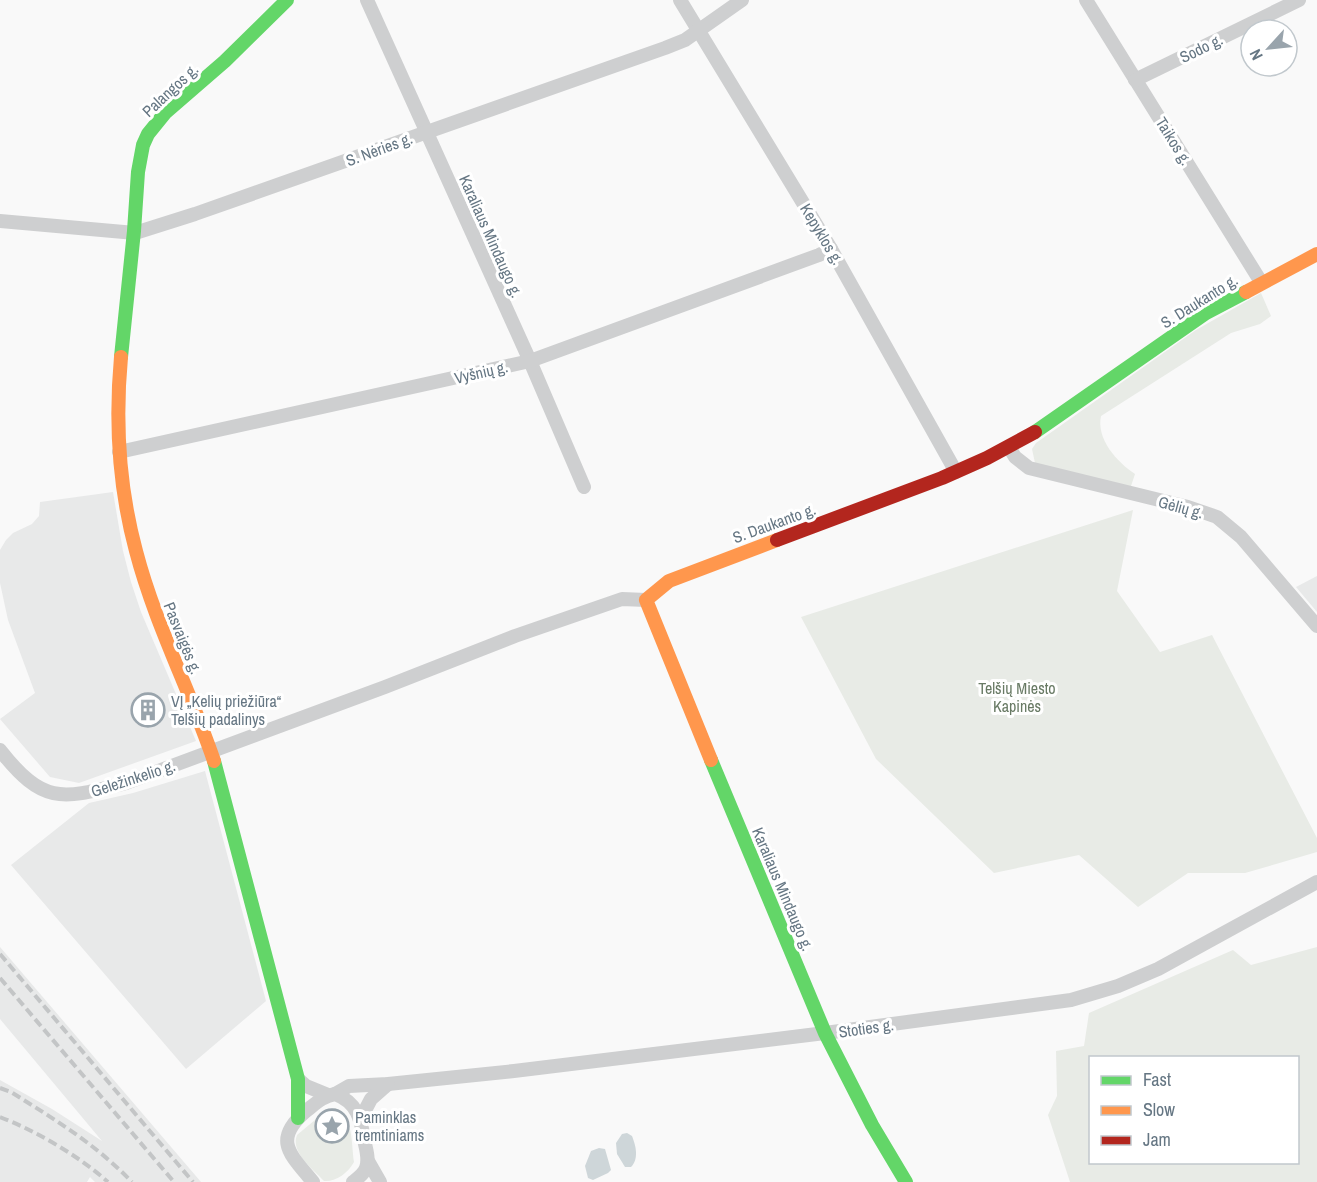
<svg xmlns="http://www.w3.org/2000/svg" width="1317" height="1182" font-family="'Archivo Narrow',sans-serif">
<rect width="100%" height="100%" fill="#f9f9f9"/>
<g fill="#e8e9e9">
<path d="M 113,492 L 123,551 L 131,582 L 141,612 L 196,741 L 79,783 L 50,777 L 0,719 L 35,693 L 8,620 L 0,583 L 0,550 L 6,540 L 13,533 L 32,524 L 39,516 L 40,502 Z"/>
<path d="M 1317,576 L 1317,612 L 1296,587 Z"/>
<path d="M 205,771 L 266,1001 L 186,1069 L 11,865 L 89,803 L 133,793 Z"/>
<path d="M 0,947 L 201,1182 L 95,1182 L 90,1177 L 87,1182 L 0,1182 L 0,1080 L 52,1109 L 102,1141 L 0,1019 Z"/>
</g>
<g fill="#e8ebe6" fill-rule="evenodd">
<path d="M 1261,293 L 1271,316 L 1260,324 L 1231,333 L 1101,416 C 1096,439 1117,462 1135,474 L 1130,489 L 1035,463 L 1032,449 L 1036,443 L 1196,330 Z"/>
<path d="M 1133,510 L 1117,591 L 1160,652 L 1212,635 L 1317,838 L 1317,852 L 1245,873 L 1188,873 L 1138,907 L 1079,855 L 994,873 L 876,759 L 801,617 Z"/>
<path d="M 1317,947 L 1317,1182 L 1070,1182 L 1048,1115 L 1057,1096 L 1056,1051 L 1084,1046 L 1089,1013 L 1233,950 L 1251,965 ZM 1090,1058 L 1298,1058 L 1298,1162 L 1090,1162 Z"/>
<path d="M 335,1108 C 354,1118 351,1142 354,1162 C 348,1173 336,1182 324,1181 C 313,1169 290,1152 297,1135 L 327,1110 Z"/>
</g>
<g fill="#ced6d9">
<path d="M 627,1133 L 632,1136 C 636,1146 639,1159 631,1167 L 625,1167 L 617,1154 L 616,1143 L 622,1134 Z"/>
<path d="M 599,1148 L 605,1149 L 611,1170 L 608,1173 L 593,1180 L 588,1178 L 585,1166 L 591,1151 Z"/>
</g>
<g fill="none" stroke-linecap="round" stroke-linejoin="round">
<g stroke="#cecfd0" stroke-width="14">
<path d="M 367,0 L 530,361 L 584,487"/>
<path d="M 680,0 L 831,249 L 956,472"/>
<path d="M 1086,0 L 1261,282"/>
<path d="M 1135,80 L 1299,0"/>
<path d="M 0,221 L 135,233 L 195,214 L 665,48 L 685,40 L 742,0"/>
<path d="M 1009,447 L 1015,457 L 1029,468 L 1188,507 L 1217,517 L 1241,537 L 1317,626"/>
<path d="M 119,452 L 530,361 L 819,255 L 831,249"/>
<path d="M 0,750 C 44,806 62,799 126,783 L 385,687 L 515,636 L 622,599 L 646,600"/>
<path d="M 298,1079 L 306,1086 L 328,1095"/>
<path d="M 335,1094 L 349,1086 L 388,1084 L 514,1071 L 825,1033 L 1071,1000 L 1118,986 L 1158,969 L 1317,882"/>
<path d="M 361,1118 L 371,1099 L 388,1084"/>
<path d="M 368,1161 L 380,1182"/>
<path d="M 313,1182 C 290,1154 272,1140 306,1111 C 315,1104 323,1096 335,1094 C 359,1103 361,1121 365,1144 C 367,1152 369,1160 366,1168 C 364,1174 358,1178 353,1182"/>
</g>
<g stroke="#63d668" stroke-width="14">
<path d="M 121,357 L 134,231 L 138,172 L 143,145 L 148,134 L 165,113 L 225,61 L 287,0"/>
<path d="M 1035,432 L 1206,313 L 1246,292"/>
<path d="M 711,760 L 825,1033 L 872,1125 L 906,1182"/>
<path d="M 214,761 L 298,1079 L 298,1118"/>
</g>
<g stroke="#ff974d" stroke-width="14">
<path d="M 1246,292 L 1317,254"/>
<path d="M 121,357 C 115,422 119,488 136,551 C 155,624 190,690 214,761"/>
<path d="M 711,760 L 646,600 L 669,581 L 777,540"/>
</g>
<path stroke="#b3261e" stroke-width="14" d="M 777,540 L 942,478 L 987,458 L 1035,432"/>
<g stroke="#c3c5c6" stroke-width="4" stroke-dasharray="9 4.5" stroke-linecap="butt">
<path d="M 0,954 L 193,1182"/>
<path d="M 0,978 L 174,1182"/>
<path d="M 0,1088 L 11,1092 C 57,1121 94,1143 132,1182"/>
<path d="M 0,1117 C 36,1131 79,1156 108,1182"/>
</g>
</g>
<defs>
<g id="building-ring" transform="scale(1.725)"><circle r="9.5" fill="#fff" stroke="#99a4ac" stroke-width="1.5"/><path d="M-4-6H4V6H1V3H-1V6H-4ZM-2.5-4.3h1.7v1.8h-1.7ZM.8-4.3h1.7v1.8H.8ZM-2.5-1h1.7V.8h-1.7ZM.8-1h1.7V.8H.8Z" fill="#99a4ac"/></g>
<g id="sight-ring" transform="scale(1.725)"><circle r="9.5" fill="#fff" stroke="#99a4ac" stroke-width="1.5"/><path d="M0-6L1.8-2.2L6-1.7L2.9 1.2L3.7 5.4L0 3.3L-3.7 5.4L-2.9 1.2L-6-1.7L-1.8-2.2Z" fill="#99a4ac"/></g>
</defs>
<g fill-rule="evenodd">
<use href="#building-ring" x="148" y="710"/>
<use href="#sight-ring" x="332" y="1126"/>
</g>
<g text-anchor="middle" dominant-baseline="central" stroke-width="6" stroke-linejoin="round" paint-order="stroke">
<g font-size="16" fill="#657683" stroke="#fff">
<text transform="translate(1201 48) rotate(-26)">Sodo g.</text>
<text transform="translate(170 90) rotate(-43)">Palangos g.</text>
<text transform="translate(1174 141) rotate(58)">Taikos g.</text>
<text transform="translate(379 149) rotate(-20)">S. Nėries g.</text>
<text transform="translate(822 234) rotate(59)">Kepyklos g.</text>
<text transform="translate(491 236) rotate(66)">Karaliaus Mindaugo g.</text>
<text transform="translate(1199 301) rotate(-32)">S. Daukanto g.</text>
<text transform="translate(481 372) rotate(-13)">Vyšnių g.</text>
<text transform="translate(1181 507) rotate(15)">Gėlių g.</text>
<text transform="translate(774 523) rotate(-20)">S. Daukanto g.</text>
<text transform="translate(183 638) rotate(68)">Pasvaigės g.</text>
<text transform="translate(133 778) rotate(-18)">Geležinkelio g.</text>
<text transform="translate(783 889) rotate(67)">Karaliaus Mindaugo g.</text>
<text transform="translate(866 1028) rotate(-8)">Stoties g.</text>
</g>
<g font-size="16" fill="#687a64" stroke="#fff">
<text x="1017" y="688">Telšių Miesto<tspan x="1017" dy="18">Kapinės</tspan></text>
</g>
<g font-size="16" fill="#657683" stroke="#fff" text-anchor="start">
<text x="171" y="701">VĮ „Kelių priežiūra“<tspan x="171" dy="18">Telšių padalinys</tspan></text>
<text x="355" y="1117">Paminklas<tspan x="355" dy="18">tremtiniams</tspan></text>
</g>
</g>
<rect x="1089" y="1056" width="210" height="108" fill="#ffffff" stroke="#c1c8cd" stroke-width="1.5"/>
<rect x="1101" y="1076" width="30" height="9" fill="#63d668" stroke="#c1c8cd" stroke-width="1.5"/>
<text x="1143" y="1086" font-size="18" fill="#657683">Fast</text>
<rect x="1101" y="1106" width="30" height="9" fill="#ff974d" stroke="#c1c8cd" stroke-width="1.5"/>
<text x="1143" y="1116" font-size="18" fill="#657683">Slow</text>
<rect x="1101" y="1136" width="30" height="9" fill="#b3261e" stroke="#c1c8cd" stroke-width="1.5"/>
<text x="1143" y="1146" font-size="18" fill="#657683">Jam</text>
<g transform="translate(1269 48) rotate(243)"><circle r="28" fill="#ffffff" stroke="#c1c8cd" stroke-width="1.5"/>
<path d="M0-4.5L10 22L0 15L-10 22Z" fill="#99a4ac"/>
<text y="-9" font-size="16" font-weight="bold" text-anchor="middle" fill="#657683">N</text>
</g>
</svg>
